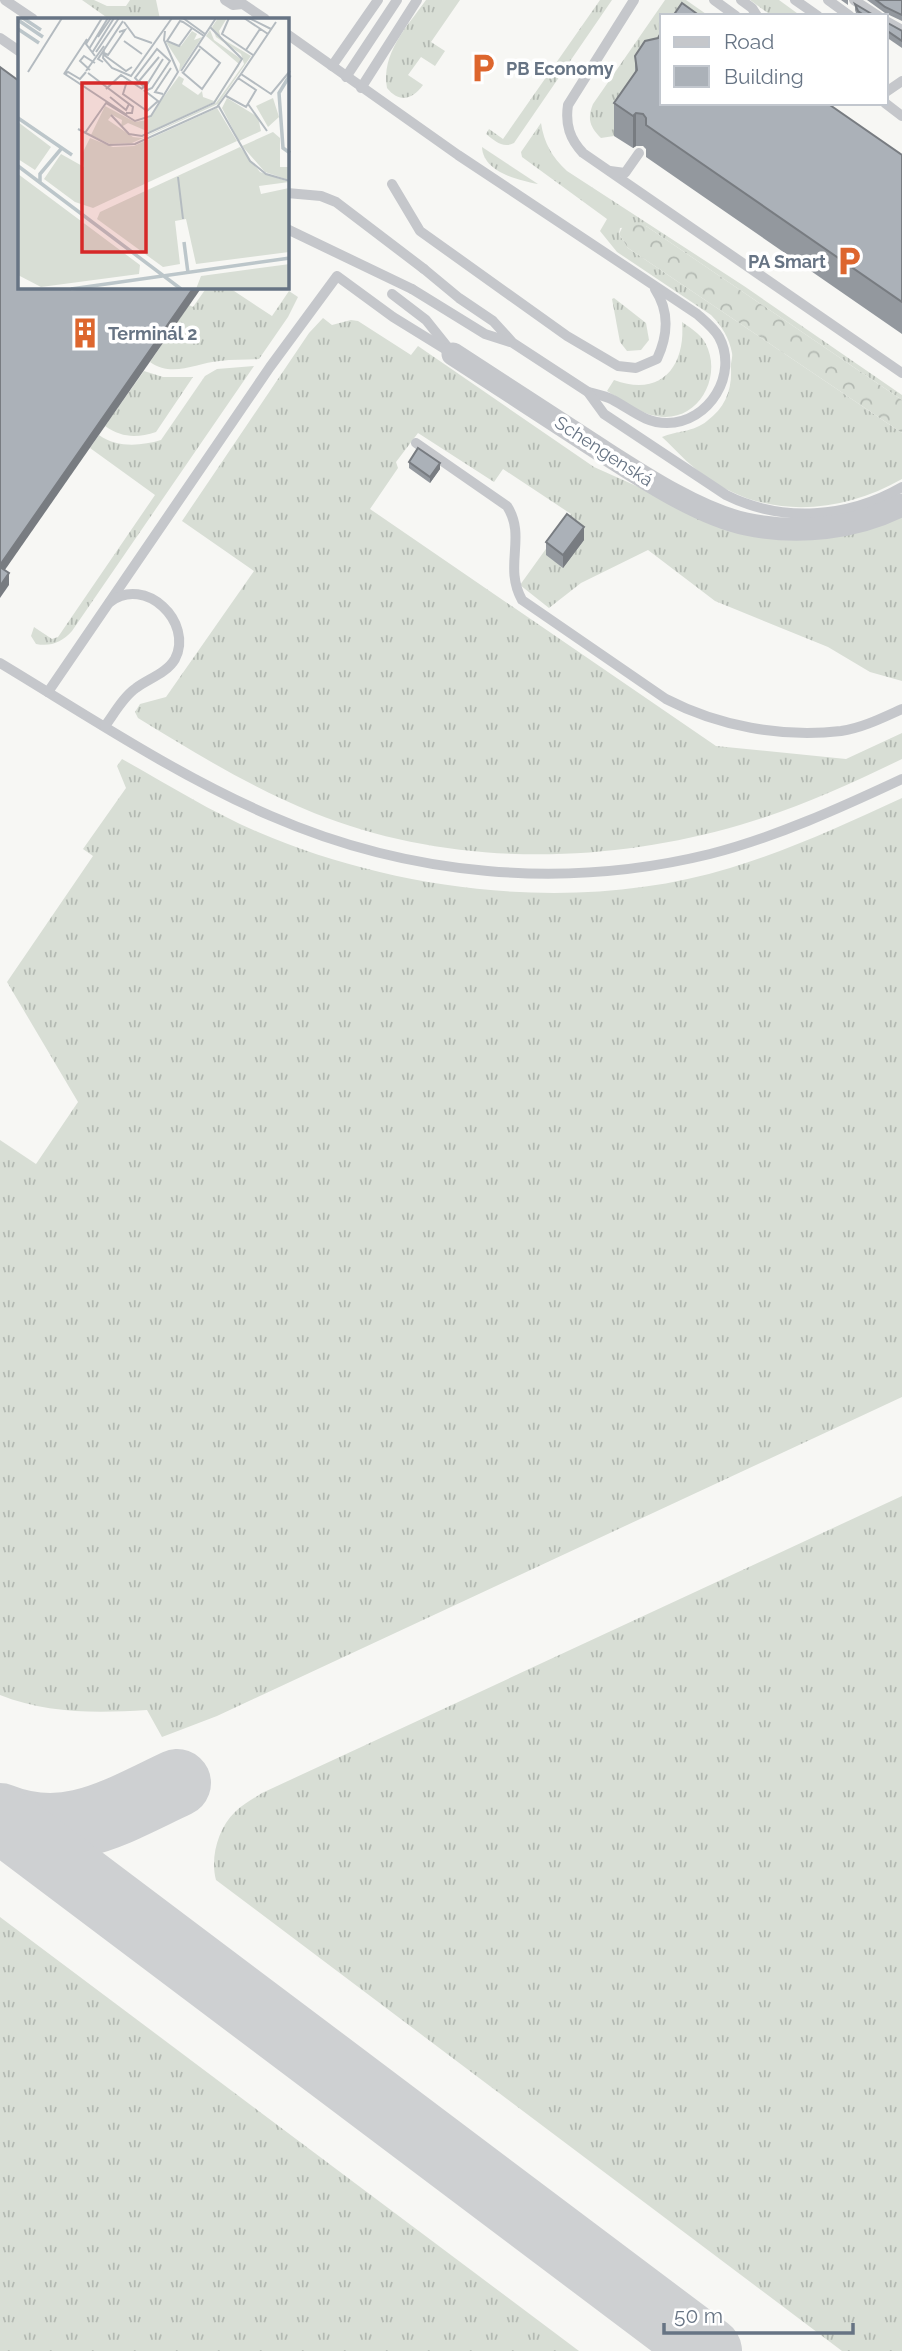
<svg xmlns="http://www.w3.org/2000/svg" width="902" height="2351" font-family="Raleway,sans-serif">
<defs>
<pattern id="grass-tufts" width="24" height="20" patternUnits="userSpaceOnUse" patternTransform="scale(1.75)"><rect width="24" height="20" fill="#d8ded5"/><path d="M3 7l-1-3M5 7V3M7 7l1-3M15 17l-1-3M17 17v-4M19 17l1-3" fill="none" stroke="#b3b9b2"/></pattern>
<pattern id="forest-crowns" width="20" height="18" patternUnits="userSpaceOnUse" patternTransform="scale(1.75)"><rect width="20" height="18" fill="#d8ded5"/><path d="M2 6a3 3 0 1 1 6 0M12 15a3 3 0 1 1 6 0" fill="none" stroke="#b3b9b2"/></pattern>
</defs>
<rect width="100%" height="100%" fill="#f7f7f4"/>
<g fill="url(#grass-tufts)">
<path d="M 82,0 L 94,0 L 107,6 L 126,6 L 130,0 L 156,0 L 160,19 L 109,19 Z"/>
<path d="M 426,0 L 460,0 L 431,42 L 445,51 L 435,66 L 421,57 L 408,75 L 423,85 C 412,100 399,103 387,88 C 381,53 407,27 426,0 Z"/>
<path d="M 600,0 L 612,0 L 514,143 C 503,149 495,141 486,134 L 489,129 L 503,139 Z"/>
<path d="M 665,0 L 686,0 L 709,16 L 662,16 L 662,64 L 614,136 L 601,138 C 590,127 587,119 593,104 Z"/>
<path d="M 750,0 L 779,0 L 801,16 L 772,16 Z"/>
<path d="M 541,123 C 544,143 552,157 567,171 L 744,286 L 902,395 L 902,400 L 646,226 L 620,228 L 619,234 L 628,248 L 902,433 L 902,479 C 839,515 761,520 701,473 C 687,463 675,449 662,437 C 676,431 694,432 707,421 C 725,408 732,390 731,369 C 730,364 733,358 732,353 C 729,338 722,326 711,315 L 617,252 L 600,231 L 607,219 L 522,157 L 521,152 Z"/>
<path d="M 482,147 L 538,184 C 518,180 483,172 482,147 Z"/>
<path d="M 207,287 L 228,287 L 272,316 L 289,291 L 298,297 L 288,317 L 259,359 C 246,360 233,359 220,361 C 195,363 173,378 150,362 L 189,305 L 193,307 Z"/>
<path d="M 614,298 L 646,323 L 649,340 L 641,350 L 627,351 L 620,342 L 612,299 Z"/>
<path d="M 323,318 L 332,325 L 351,320 L 358,321 L 411,355 L 418,346 L 594,467 L 721,524 L 902,514 L 902,681 L 870,672 L 828,647 L 715,601 L 648,550 L 581,583 L 549,608 L 520,585 L 571,514 L 503,469 L 494,482 L 418,433 L 396,462 L 398,468 L 370,509 L 716,746 L 846,759 L 902,733 L 902,759 C 850,784 796,809 740,825 C 603,865 449,867 314,813 C 252,788 195,753 138,718 L 135,712 L 140,704 L 166,697 L 254,571 L 182,521 L 309,333 Z"/>
<path d="M 682,322 C 692,329 704,336 708,349 C 721,383 694,424 656,416 C 638,413 622,400 607,391 L 614,380 C 661,398 686,366 682,322 Z"/>
<path d="M 254,366 L 72,631 C 62,642 51,647 36,644 L 31,636 L 34,627 L 52,639 L 58,637 L 155,495 L 90,448 L 99,435 C 117,448 141,446 161,440 L 205,376 L 217,369 Z"/>
<path d="M 144,371 L 163,377 L 193,377 L 156,432 C 137,438 122,438 105,426 Z"/>
<path d="M 122,759 C 167,784 211,812 258,832 C 400,893 580,914 730,868 C 790,850 845,824 902,798 L 902,1397 L 217,1716 L 162,1737 L 147,1710 C 98,1713 47,1714 0,1695 L 0,1140 L 36,1164 L 78,1102 L 7,982 L 93,856 L 83,849 L 126,788 L 117,766 Z"/>
<path d="M 902,1496 L 902,2351 L 842,2351 L 216,1880 C 210,1858 218,1828 235,1812 C 242,1805 253,1799 262,1793 Z"/>
<path d="M 0,1917 L 579,2351 L 0,2351 Z"/>
</g>
<path fill="url(#forest-crowns)" d="M 630,223 L 646,226 L 902,400 L 902,433 L 628,248 L 619,234 L 624,224 Z"/>
<g fill="none" stroke-linecap="round" stroke-linejoin="round">
<g stroke="#ced0d2" stroke-width="68">
<path d="M 0,1817 C 67,1844 117,1811 177,1783"/>
<path d="M 0,1818 L 708,2351"/>
</g>
<g stroke="#c5c7cb" stroke-width="10">
<path d="M 5,0 L 33,19"/>
<path d="M 225,0 L 233,5 L 243,4 L 265,19"/>
<path d="M 634,0 L 568,105 C 565,125 570,139 583,153 L 902,373"/>
<path d="M 714,0 L 736,16"/>
<path d="M 741,0 L 752,8 L 757,16"/>
<path d="M 795,0 L 818,16"/>
<path d="M 828,0 L 850,16"/>
<path d="M 854,0 L 878,16"/>
<path d="M 886,21 L 902,30"/>
<path d="M 287,34 L 458,155 L 697,314 C 705,321 714,328 719,337 C 739,374 709,423 667,423 C 645,423 632,410 613,400 C 606,396 596,394 588,392"/>
<path d="M 0,38 L 19,51"/>
<path d="M 332,66 L 378,0"/>
<path d="M 346,77 L 397,0"/>
<path d="M 361,88 L 417,0"/>
<path d="M 886,92 L 902,81"/>
<path d="M 885,103 L 902,116"/>
<path d="M 610,171 L 625,173 L 639,153"/>
<path d="M 392,184 L 420,231 L 567,336 L 618,366 L 636,368 L 657,359 C 668,335 670,312 655,289"/>
<path d="M 424,269 L 459,298 L 493,321 L 513,343 L 588,392 L 604,414 L 726,495 C 782,523 848,518 902,487"/>
<path d="M 412,289 L 485,334 L 510,342"/>
<path d="M 392,294 L 426,320 L 450,350"/>
<path d="M 416,443 L 507,506 C 527,537 503,566 522,600 L 666,699 C 718,726 782,738 841,731 C 862,728 882,718 902,709"/>
<path d="M 0,663 C 88,716 176,775 271,816 C 409,876 564,890 710,854 C 776,837 840,808 902,779"/>
<path d="M 48,692 L 270,367 L 337,276 L 393,317 L 453,354"/>
<path d="M 105,726 C 114,714 123,697 136,688 C 148,679 167,673 175,659 C 194,622 145,575 110,602"/>
</g>
<path stroke="#c5c7cb" stroke-width="23" d="M 453,354 C 501,385 548,416 596,447 C 638,474 698,514 746,524 C 797,535 856,529 902,505"/>
<g stroke="#c5c7cb" stroke-width="10">
<path d="M 287,193 L 321,196 L 336,202 L 424,269"/>
<path d="M 287,229 L 412,289"/>
</g>
</g>
<g fill="#93989e">
<path d="M 841,0 L 848,0 L 848,5 Z"/>
<path d="M 867,0 L 902,0 L 902,21 L 885,13 Z"/>
<path d="M 855,4 L 875,16 L 857,16 L 855,10 Z"/>
<path d="M 886,22 L 902,31 L 902,48 L 886,37 Z"/>
<path d="M 635,56 L 902,155 L 902,334 L 646,157 L 646,149 L 643,146 L 636,146 L 633,148 L 614,136 L 614,103 L 635,73 Z"/>
<path d="M 409,462 L 440,469 L 430,483 L 409,468 Z"/>
<path d="M 584,540 L 563,568 L 546,555 L 546,542 Z"/>
</g>
<g fill="#787c81">
<path d="M 636,113 L 636,146 L 633,148 L 633,116 Z"/>
<path d="M 194,287 L 202,287 L 0,577 L 0,565 Z"/>
<path d="M 440,463 L 440,469 L 430,483 L 430,477 Z"/>
<path d="M 584,527 L 584,540 L 563,568 L 563,555 Z"/>
<path d="M 9,573 L 9,585 L 0,598 L 0,586 Z"/>
</g>
<g fill="#abb1b8" stroke="#787c81" stroke-width="2">
<path d="M 876,0 L 902,0 L 902,15 L 885,7 Z"/>
<path d="M 682,3 L 700,16 L 673,16 Z"/>
<path d="M 855,4 L 875,16 L 865,16 L 858,11 Z"/>
<path d="M 886,22 L 902,31 L 902,41 L 886,30 Z"/>
<path d="M 662,31 L 662,103 L 827,103 L 902,155 L 902,302 L 646,125 L 646,118 L 643,114 L 636,113 L 633,116 L 614,103 L 637,70 L 635,56 L 645,41 L 658,38 Z"/>
<path d="M 0,67 L 19,81 L 19,287 L 194,287 L 0,565 Z"/>
<path d="M 418,448 L 440,463 L 430,477 L 409,462 Z"/>
<path d="M 567,514 L 584,527 L 563,555 L 546,542 Z"/>
<path d="M 0,567 L 9,573 L 0,586 Z"/>
</g>
<defs>
<g id="parking-bare" transform="scale(2.415)"><path d="M-3.5-5.5H1a3.5 3.5 0 0 1 0 7H-1V5.5H-3.5ZM-1-3.4V-.6H.8a1.4 1.4 0 0 0 0-2.8Z" fill="#dd662e" stroke="#fff" stroke-width="2.5" paint-order="stroke"/></g>
<g id="building-bare" transform="scale(2.415)"><path d="M-4-6H4V6H1V3H-1V6H-4ZM-2.5-4.3h1.7v1.8h-1.7ZM.8-4.3h1.7v1.8H.8ZM-2.5-1h1.7V.8h-1.7ZM.8-1h1.7V.8H.8Z" fill="#dd662e" stroke="#fff" stroke-width="2.5" paint-order="stroke"/></g>
</defs>
<g fill-rule="evenodd">
<use href="#parking-bare" x="483" y="68"/>
<use href="#parking-bare" x="849" y="261"/>
<use href="#building-bare" x="85" y="333"/>
</g>
<g text-anchor="middle" dominant-baseline="central" stroke-width="7" stroke-linejoin="round" paint-order="stroke">
<g font-size="18" font-weight="bold" fill="#677484" stroke="#fff" text-anchor="start">
<text x="506" y="68">PB Economy</text>
<text x="826" y="261" text-anchor="end">PA Smart</text>
<text x="108" y="333">Terminál 2</text>
</g>
<g font-size="18" fill="#677484" stroke="#fff">
<text transform="translate(604 451) rotate(33)">Schengenská</text>
</g>
</g>
<g transform="translate(18 18)">
<rect width="271" height="271" fill="#f7f7f4"/>
<path d="M 200,0 L 209,0 L 201,13 L 203,20 L 233,38 L 200,86 L 114,125 L 92,126 L 73,117 L 87,88 L 117,104 L 129,102 L 161,58 L 166,61 L 164,66 L 180,77 L 184,73 L 185,79 L 196,83 L 221,46 L 188,18 L 192,12 L 196,22 L 223,41 L 221,48 L 196,84 L 131,114 L 110,105 L 103,109 L 104,102 L 94,97 L 90,102 L 115,119 L 124,120 L 198,85 L 226,46 L 223,36 L 198,19 L 194,9 ZM 174,13 L 179,16 L 176,22 L 184,19 L 161,54 L 162,46 L 148,24 L 163,28 ZM 209,80 L 240,99 L 243,113 L 221,123 L 204,90 ZM 255,80 L 261,99 L 250,109 L 238,88 ZM 199,90 L 219,123 L 75,190 L 57,184 L 26,161 L 43,136 L 66,149 L 64,136 L 72,120 L 95,129 L 116,128 ZM 0,104 L 33,129 L 17,152 L 0,141 ZM 255,114 L 262,120 L 262,149 L 271,149 L 271,162 L 247,154 L 224,128 ZM 222,129 L 242,154 L 271,164 L 241,168 L 243,176 L 271,170 L 271,234 L 178,246 L 168,201 L 157,203 L 162,246 L 145,249 L 79,201 L 82,194 ZM 0,156 L 122,247 L 121,256 L 23,269 L 0,257 ZM 272,246 L 271,271 L 178,271 L 183,258 Z" fill="#d8ded5"/>
<path fill="none" stroke="#bcc6ca" stroke-width="3.5" d="M 5,0 L 23,12M 0,2 L 25,19M 0,11 L 21,25M 272,57 L 261,75 L 265,130 L 272,135M 0,100 L 54,137M 0,148 L 163,271M 22,164 L 22,156 L 43,131M 166,224 L 170,255M 53,271 L 272,240"/>
<path fill="none" stroke="#b4bbc0" stroke-width="2" d="M 165,0 L 187,16M 211,0 L 204,16 L 235,37M 226,0 L 250,16M 231,0 L 253,11M 106,4 L 117,19 L 134,25M 258,4 L 223,56 L 253,76 L 272,53M 174,10 L 161,28 L 149,23 L 162,3 L 165,4 L 186,18M 80,19 L 93,0M 106,23 L 124,36M 71,31 L 90,0M 86,32 L 85,40 L 94,50 L 113,58 L 154,0M 228,32 L 242,11M 78,34 L 101,0M 74,35 L 96,0M 86,35 L 90,37 L 107,12 L 101,14M 86,37 L 108,53 L 114,49M 77,38 L 68,26 L 84,0M 141,39 L 121,63 L 128,68 L 145,41M 85,44 L 80,41 L 105,3M 72,52 L 62,43 L 66,38 L 77,45M 68,53 L 86,28M 163,53 L 198,0M 10,54 L 44,0M 68,54 L 62,61 L 50,54 L 47,56 L 109,97M 164,54 L 184,71 L 202,45 L 181,28M 70,55 L 115,89 L 114,95 L 108,95M 165,55 L 182,31M 46,56 L 69,21M 109,63 L 105,76 L 129,93M 88,71 L 103,57 L 124,71M 123,71 L 126,69 L 117,60 L 139,31 L 152,43 L 134,70 L 127,73 L 140,83 L 129,93M 145,76 L 137,74 L 153,50M 208,78 L 228,89 L 238,72 L 220,60M 92,79 L 108,92 L 111,86M 230,86 L 249,113M 200,87 L 232,143 L 248,156 L 272,163M 93,97 L 111,116 L 124,118 L 196,85 L 224,41 L 192,9M 60,111 L 91,127 L 117,126 L 199,89 L 223,56M 67,115 L 88,85 L 117,103 L 133,98 L 160,54 L 146,22 L 147,13M 160,159 L 165,201"/>
<path fill="#d62828" fill-opacity="0.15" stroke="#d62828" stroke-width="3.5" d="M 64,65 L 128,65 L 128,234 L 64,234 Z"/>
<rect width="271" height="271" fill="none" stroke="#677484" stroke-width="3.5"/>
</g>
<rect x="660" y="14" width="228" height="91" fill="#ffffff" stroke="#c2c7ce" stroke-width="2"/>
<rect x="674" y="37" width="35" height="10" fill="#c5c7cb" stroke="#c2c7ce" stroke-width="2"/>
<text x="724" y="49" font-size="21" fill="#677484">Road</text>
<rect x="674" y="66" width="35" height="21" fill="#abb1b8" stroke="#c2c7ce" stroke-width="2"/>
<text x="724" y="84" font-size="21" fill="#677484">Building</text>
<path d="M664 2323v10h189v-10" fill="none" stroke="#677484" stroke-width="3.5"/>
<text x="674" y="2323" font-size="21" fill="#677484" stroke="#ffffff" stroke-width="5" paint-order="stroke">50 m</text>
</svg>
